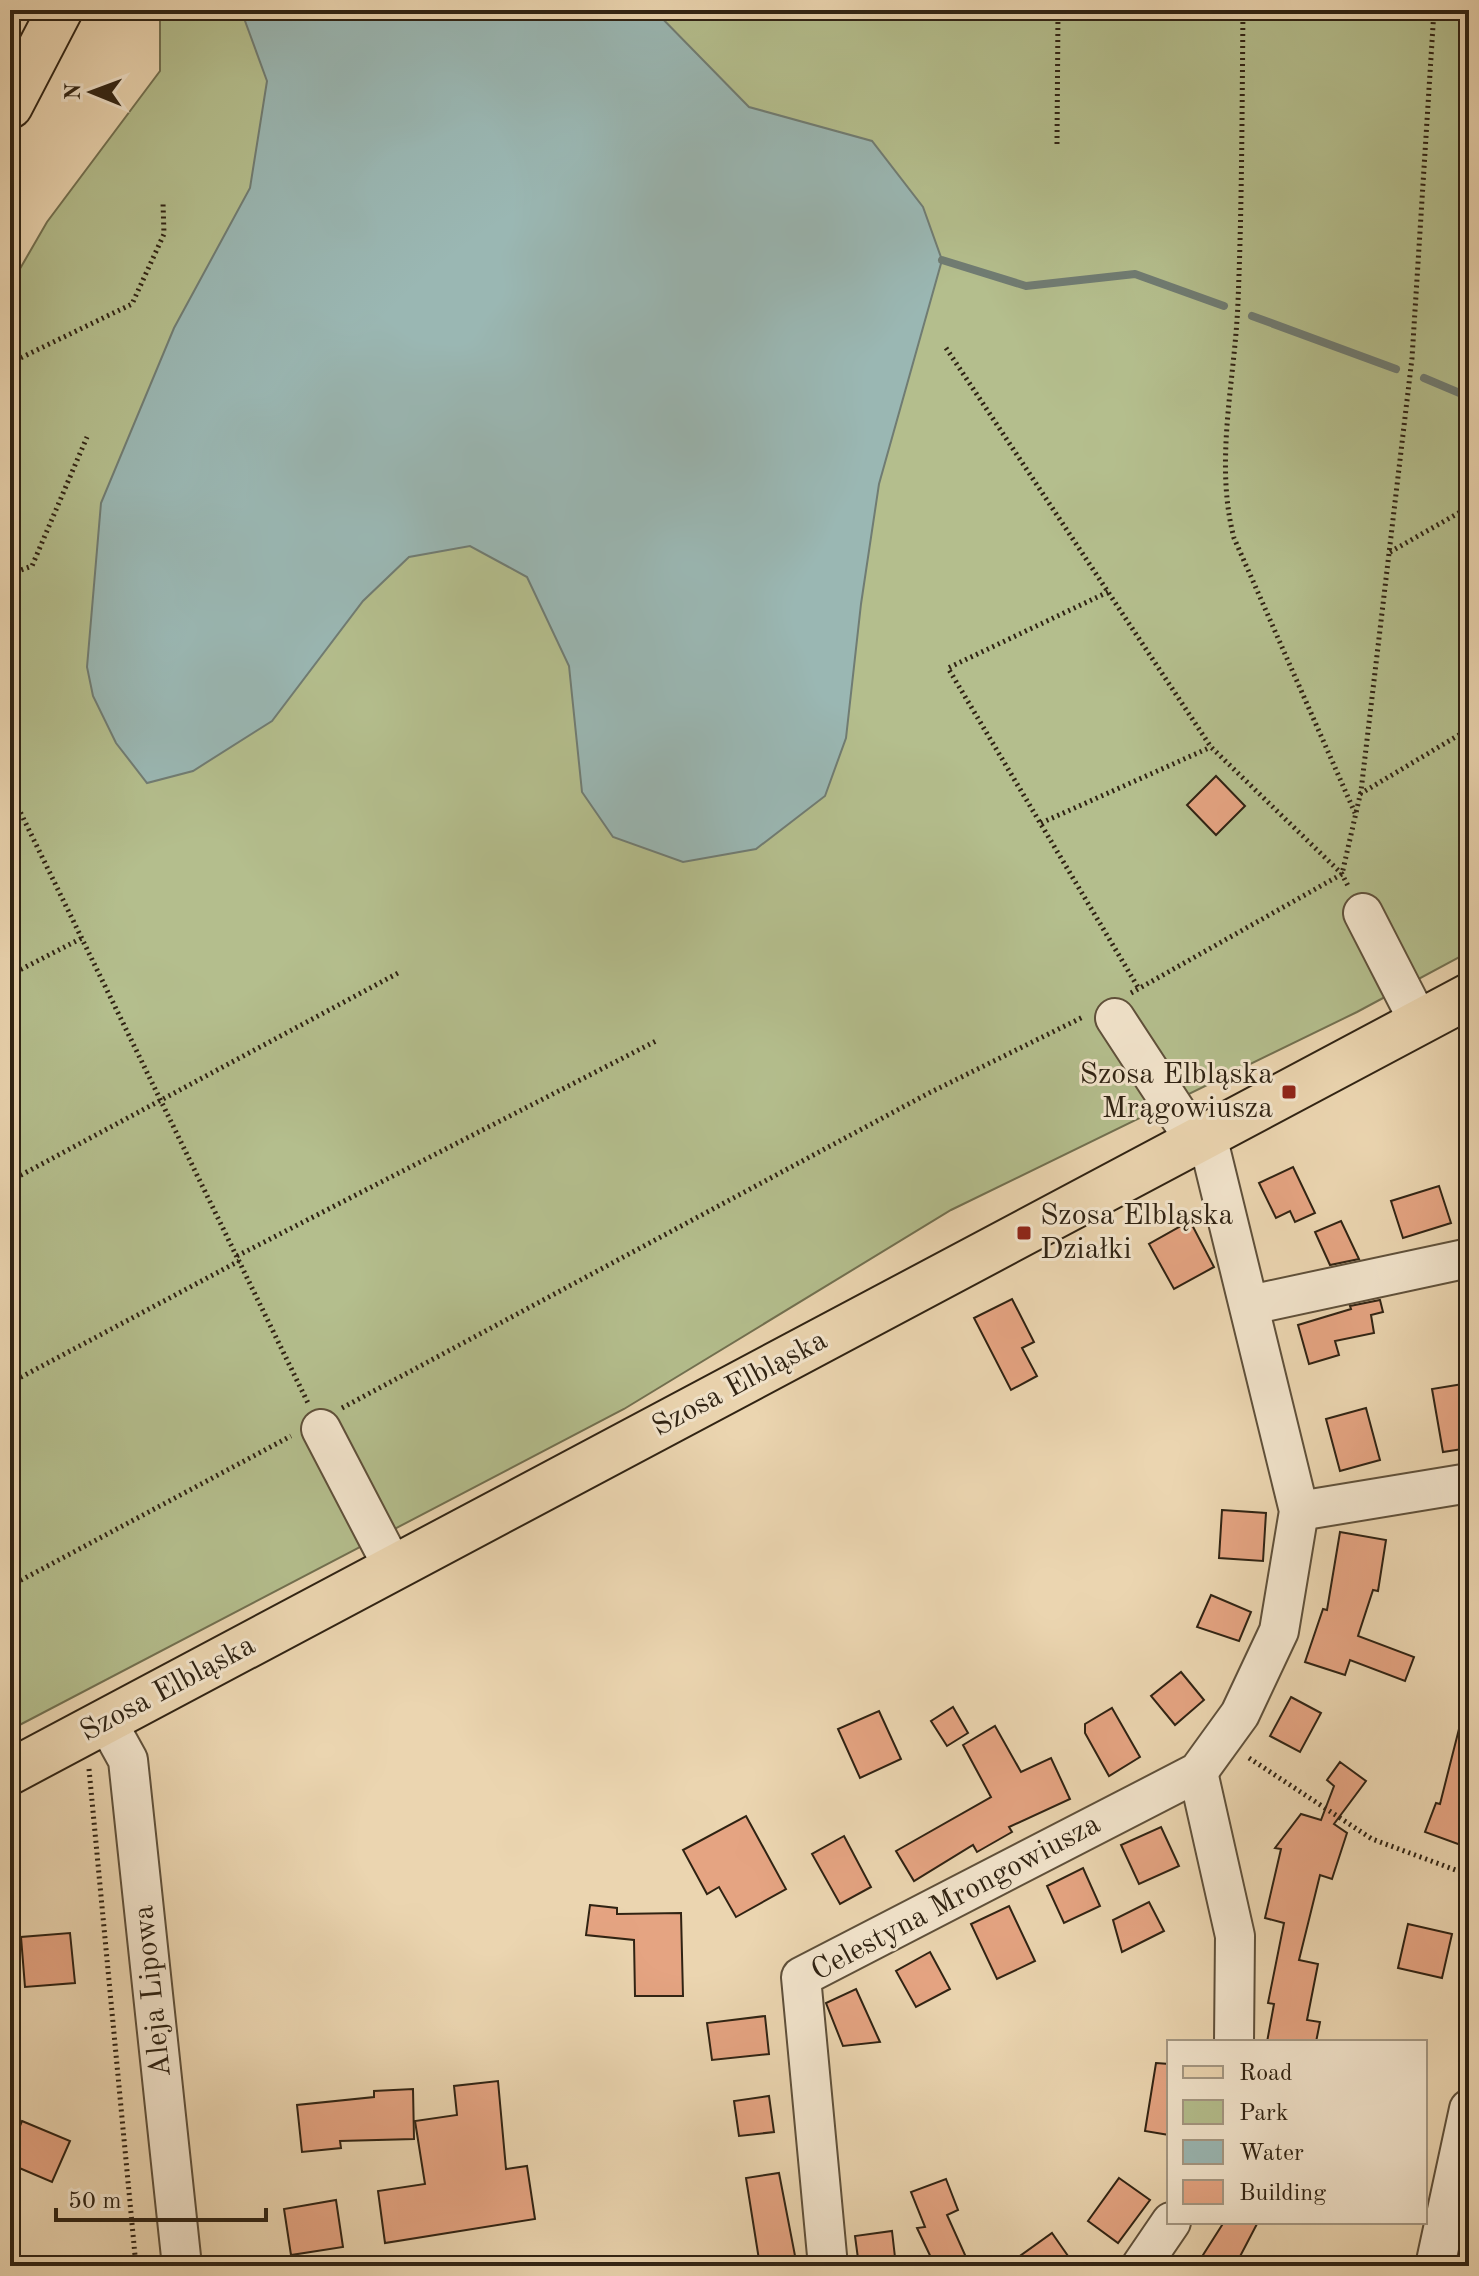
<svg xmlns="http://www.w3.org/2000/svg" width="1479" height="2276" font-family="'Old Standard TT',serif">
<rect width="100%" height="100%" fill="#ebd5b0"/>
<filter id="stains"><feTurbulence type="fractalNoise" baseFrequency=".0025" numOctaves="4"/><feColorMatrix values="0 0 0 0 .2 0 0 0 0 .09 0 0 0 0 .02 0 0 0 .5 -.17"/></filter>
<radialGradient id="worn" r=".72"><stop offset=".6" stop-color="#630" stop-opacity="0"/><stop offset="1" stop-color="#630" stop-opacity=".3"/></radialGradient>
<path fill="#b4be8d" stroke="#727050" stroke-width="2" d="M 160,10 L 1469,10 L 1469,952 L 1357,1012 L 951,1210 L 624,1409 L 10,1730 L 10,286 L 47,222 L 160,71 Z"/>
<path fill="#9ab7b3" stroke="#707c73" stroke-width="2" d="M 241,10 L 654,10 L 749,107 L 872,141 L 923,207 L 942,260 L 879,484 L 861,604 L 846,738 L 825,796 L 756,849 L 683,862 L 613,837 L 582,792 L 569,666 L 527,577 L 470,546 L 409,557 L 363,601 L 272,721 L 193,771 L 147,783 L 116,743 L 93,696 L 87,667 L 101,503 L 174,328 L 250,188 L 267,81 Z"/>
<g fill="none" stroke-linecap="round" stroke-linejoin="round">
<g stroke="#707c73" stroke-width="8">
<path d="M 942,260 L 1026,286 L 1135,274 L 1224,306"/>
<path d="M 1252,316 L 1396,369"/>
<path d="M 1424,378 L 1469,397"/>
</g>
</g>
<g fill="#e5a482" stroke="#302313" stroke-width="2">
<path d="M 1216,776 L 1245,806 L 1216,835 L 1187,805 Z"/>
<path d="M 1293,1167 L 1315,1213 L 1295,1222 L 1290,1211 L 1276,1218 L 1259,1183 Z"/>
<path d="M 1439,1186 L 1451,1223 L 1403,1238 L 1391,1201 Z"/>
<path d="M 1190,1221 L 1214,1267 L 1174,1289 L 1149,1244 Z"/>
<path d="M 1341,1221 L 1359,1259 L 1330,1265 L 1315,1232 Z"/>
<path d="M 1012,1299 L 1034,1342 L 1022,1348 L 1037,1376 L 1011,1390 L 974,1318 Z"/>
<path d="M 1380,1300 L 1383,1312 L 1371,1315 L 1374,1333 L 1335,1341 L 1339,1355 L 1309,1364 L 1298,1325 L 1351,1309 L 1350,1306 Z"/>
<path d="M 1469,1383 L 1469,1448 L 1443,1452 L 1432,1389 Z"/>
<path d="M 1366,1408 L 1380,1460 L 1340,1471 L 1326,1419 Z"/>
<path d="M 1222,1510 L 1266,1513 L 1263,1561 L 1219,1558 Z"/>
<path d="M 1340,1532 L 1386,1540 L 1378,1591 L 1373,1590 L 1358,1636 L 1414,1657 L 1405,1681 L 1350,1660 L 1345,1675 L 1305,1662 L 1323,1609 L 1327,1610 Z"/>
<path d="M 1211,1595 L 1251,1612 L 1239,1641 L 1197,1627 Z"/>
<path d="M 1181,1672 L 1204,1700 L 1175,1725 L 1151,1696 Z"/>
<path d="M 1291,1697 L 1321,1713 L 1300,1752 L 1270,1736 Z"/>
<path d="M 953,1707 L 968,1733 L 947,1746 L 931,1721 Z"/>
<path d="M 1112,1708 L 1140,1757 L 1109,1776 L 1085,1733 L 1085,1724 Z"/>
<path d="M 879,1711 L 901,1759 L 860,1778 L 838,1729 Z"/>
<path d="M 1461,1721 L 1469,1722 L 1469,1848 L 1425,1832 L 1436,1803 L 1440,1804 Z"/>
<path d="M 995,1726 L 1021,1772 L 1051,1758 L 1070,1799 L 1009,1827 L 1012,1832 L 977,1852 L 973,1845 L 914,1881 L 896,1851 L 991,1797 L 963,1745 Z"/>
<path d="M 1340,1762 L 1366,1781 L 1334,1824 L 1347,1833 L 1332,1879 L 1320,1875 L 1299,1960 L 1318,1964 L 1307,2020 L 1320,2022 L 1316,2042 L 1267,2042 L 1274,2004 L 1268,2003 L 1284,1923 L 1265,1918 L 1281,1849 L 1275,1848 L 1301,1814 L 1321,1820 L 1334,1786 L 1327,1780 Z"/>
<path d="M 746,1816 L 786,1889 L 736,1917 L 719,1887 L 707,1894 L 683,1850 Z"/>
<path d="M 1161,1827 L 1179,1866 L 1139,1884 L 1121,1845 Z"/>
<path d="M 844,1836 L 871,1887 L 840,1904 L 812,1854 Z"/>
<path d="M 1083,1868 L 1100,1906 L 1064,1923 L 1047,1886 Z"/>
<path d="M 1149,1902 L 1164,1931 L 1122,1952 L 1113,1920 Z"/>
<path d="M 590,1905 L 617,1908 L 617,1914 L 681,1913 L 683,1996 L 635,1996 L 634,1940 L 586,1935 Z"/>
<path d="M 1009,1906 L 1035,1961 L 997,1979 L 971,1924 Z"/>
<path d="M 1408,1924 L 1452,1934 L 1442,1978 L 1398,1968 Z"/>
<path d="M 70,1933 L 75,1983 L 25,1987 L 21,1937 Z"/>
<path d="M 930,1952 L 950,1989 L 916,2007 L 896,1971 Z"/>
<path d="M 856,1989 L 880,2042 L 843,2046 L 826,2003 Z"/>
<path d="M 765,2016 L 769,2054 L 712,2060 L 707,2023 Z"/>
<path d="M 1156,2063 L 1169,2064 L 1169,2135 L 1145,2131 Z"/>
<path d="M 498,2081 L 506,2169 L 527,2166 L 535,2219 L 385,2243 L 378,2191 L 425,2184 L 415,2121 L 457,2115 L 454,2086 Z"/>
<path d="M 413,2089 L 414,2139 L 340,2141 L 341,2148 L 302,2152 L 297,2105 L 374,2097 L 374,2091 Z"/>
<path d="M 769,2096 L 774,2132 L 739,2136 L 734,2101 Z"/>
<path d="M 22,2121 L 70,2141 L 52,2182 L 10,2164 L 10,2150 Z"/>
<path d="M 779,2173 L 797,2266 L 760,2266 L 746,2178 Z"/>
<path d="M 1119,2178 L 1150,2200 L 1118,2243 L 1088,2221 Z"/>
<path d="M 946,2179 L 958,2210 L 947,2215 L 970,2266 L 935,2266 L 917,2228 L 925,2227 L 911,2192 Z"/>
<path d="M 336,2200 L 343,2247 L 291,2255 L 284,2209 Z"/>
<path d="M 1224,2222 L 1258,2222 L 1235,2266 L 1196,2266 Z"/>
<path d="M 892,2231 L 896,2266 L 859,2266 L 855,2236 Z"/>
<path d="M 1052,2233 L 1075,2266 L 1006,2266 Z"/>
</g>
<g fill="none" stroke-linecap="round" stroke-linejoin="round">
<g stroke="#5f503a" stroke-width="42">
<g id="minor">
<path d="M 1363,913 L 1419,1022"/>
<path d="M 1115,1018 L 1183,1122 L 1193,1143"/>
<path d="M 1250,1305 L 1469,1258"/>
<path d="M 321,1429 L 394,1569"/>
<path d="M 1299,1511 L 1469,1483"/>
<path d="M 107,1722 L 128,1760 L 182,2266"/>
<path d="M 1198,1772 L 1235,1936 L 1234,2042"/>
<path d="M 828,2266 L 801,1977 L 1198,1772 L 1240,1714 L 1279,1631 L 1299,1511 L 1211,1152 L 1204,1137"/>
<path d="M 1141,2266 L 1171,2222"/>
<path d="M 1435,2266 L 1469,2109"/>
</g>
</g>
<g stroke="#302313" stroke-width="48">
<path id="major" d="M 10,1772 L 1469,996"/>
</g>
<g stroke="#302313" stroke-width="48">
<path id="highway" d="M 10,106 L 60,10"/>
</g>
<g stroke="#302313" stroke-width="5" stroke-dasharray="2 4" stroke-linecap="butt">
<path d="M 1243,10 C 1242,107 1242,205 1238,302 C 1235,380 1214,462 1234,538 L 1355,813"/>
<path d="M 1057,144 L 1058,10"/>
<path d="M 946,348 L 1211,747 L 1342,874 L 1348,886"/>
<path d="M 10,363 L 132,304 L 164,234 L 163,203"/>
<path d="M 1390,552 L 1469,507"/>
<path d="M 10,574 L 32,566 L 87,437"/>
<path d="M 1108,592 L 948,668 L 1139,989"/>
<path d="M 10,791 L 308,1403"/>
<path d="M 1360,794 L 1469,729"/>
<path d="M 1041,823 L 1211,747"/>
<path d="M 10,975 L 82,938"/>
<path d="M 1131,993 L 1342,874 L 1361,791 L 1412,358 L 1434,10"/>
<path d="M 10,1181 L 400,972"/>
<path d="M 237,1256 L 656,1041"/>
<path d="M 10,1383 L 239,1261"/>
<path d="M 342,1408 L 929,1093 L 1083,1017"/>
<path d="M 10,1586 L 291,1436"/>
<path d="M 1249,1758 L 1372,1839 L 1469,1875"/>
<path d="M 89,1769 L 136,2266"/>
</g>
<use href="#minor" stroke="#f2e4cc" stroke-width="38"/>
<use href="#major" stroke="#ebd5b0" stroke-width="44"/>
<use href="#highway" stroke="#ebd5b0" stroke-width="44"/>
</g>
<g fill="#8f2418" stroke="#f2e4cc" stroke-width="3">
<rect x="1281" y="1084" width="16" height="16" rx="4"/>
<rect x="1016" y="1225" width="16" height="16" rx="4"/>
</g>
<g text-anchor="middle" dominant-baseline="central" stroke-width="6" stroke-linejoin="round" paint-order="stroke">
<g font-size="30" fill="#302313" stroke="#f2e4cc" text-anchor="end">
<text x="1273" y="1075">Szosa Elbląska<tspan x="1273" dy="34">Mrągowiusza</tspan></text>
<text x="1040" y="1216" text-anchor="start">Szosa Elbląska<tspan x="1040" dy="34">Działki</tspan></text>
</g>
<g font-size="30" fill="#302313" stroke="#f2e4cc">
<text transform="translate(740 1384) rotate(-28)">Szosa Elbląska</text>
<text transform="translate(168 1689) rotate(-28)">Szosa Elbląska</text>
<text transform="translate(956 1898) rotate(-28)">Celestyna Mrongowiusza</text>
<text transform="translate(153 1991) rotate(-96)">Aleja Lipowa</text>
</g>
</g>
<rect width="1479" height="2276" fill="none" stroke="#ebd5b0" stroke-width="40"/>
<rect x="12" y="12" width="1455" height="2252" fill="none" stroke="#302313" stroke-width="4"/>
<rect x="20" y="20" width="1439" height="2236" fill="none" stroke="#302313" stroke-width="2"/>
<rect x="1167" y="2040" width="260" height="184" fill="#f2e4cc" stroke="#a49782" stroke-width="2"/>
<rect x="1183" y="2066" width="40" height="12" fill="#ebd5b0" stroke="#a49782" stroke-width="2"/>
<text x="1239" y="2080" font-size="24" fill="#302313">Road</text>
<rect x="1183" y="2100" width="40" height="24" fill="#b4be8d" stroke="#a49782" stroke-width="2"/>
<text x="1239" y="2120" font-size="24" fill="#302313">Park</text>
<rect x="1183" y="2140" width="40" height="24" fill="#9ab7b3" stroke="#a49782" stroke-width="2"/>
<text x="1239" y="2160" font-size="24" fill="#302313">Water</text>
<rect x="1183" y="2180" width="40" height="24" fill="#e5a482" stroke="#a49782" stroke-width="2"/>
<text x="1239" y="2200" font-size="24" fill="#302313">Building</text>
<g transform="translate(92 92) rotate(271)" stroke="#f2e4cc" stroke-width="6" paint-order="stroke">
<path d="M0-6L14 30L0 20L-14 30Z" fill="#302313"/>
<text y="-12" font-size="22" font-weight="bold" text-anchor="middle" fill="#302313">N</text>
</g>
<path d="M56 2208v12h210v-12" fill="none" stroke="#302313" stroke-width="4"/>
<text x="68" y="2208" font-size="24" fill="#302313" stroke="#f2e4cc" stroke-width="6" paint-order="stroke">50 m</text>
<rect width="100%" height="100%" filter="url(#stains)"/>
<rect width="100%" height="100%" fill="url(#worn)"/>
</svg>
